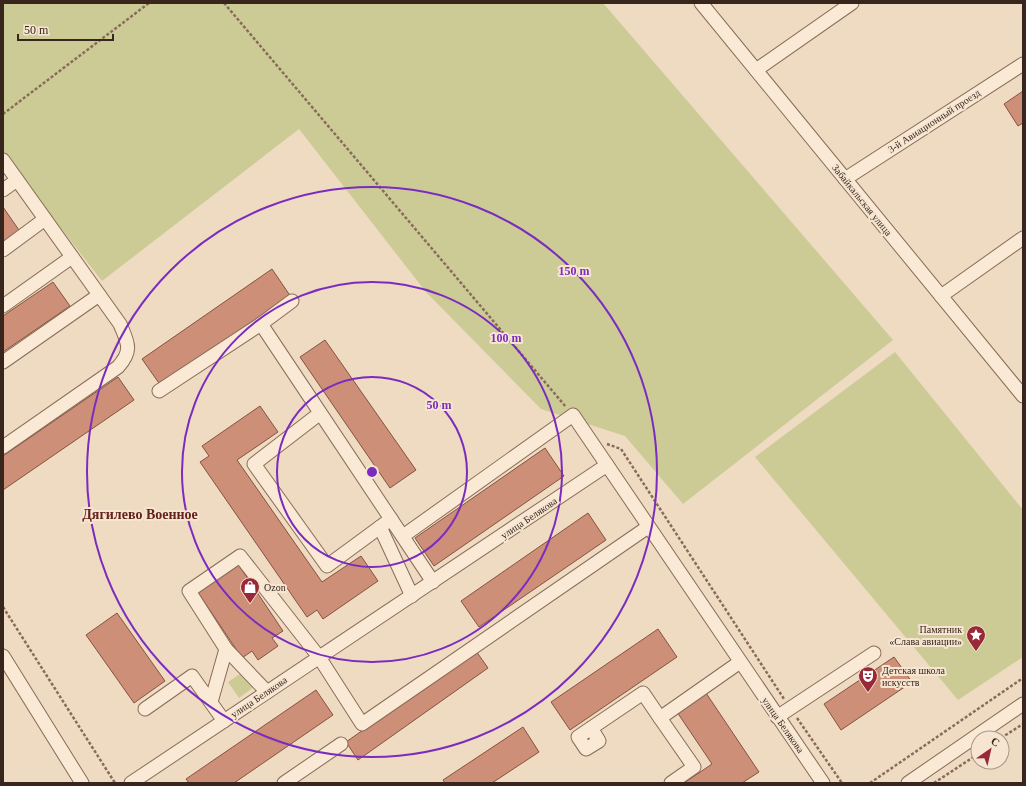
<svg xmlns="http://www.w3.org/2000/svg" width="1026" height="786" font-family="Georgia,serif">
<rect width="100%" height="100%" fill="#eedbc2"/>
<g fill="#cccb96">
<path d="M 3,3 L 603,3 L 893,340 L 683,504 L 625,436 L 541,409 L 426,292 L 299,129 L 102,281 L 3,154 Z"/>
<path d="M 895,352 L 1023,510 L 1023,657 L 958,700 L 755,457 Z"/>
<path d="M 243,672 L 254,687 L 239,698 L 228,682 Z"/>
</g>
<g fill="#cd8f77" stroke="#87523f">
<path d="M 1023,91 L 1023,123 L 1018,126 L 1004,104 Z"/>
<path d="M 3,207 L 21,233 L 3,246 Z"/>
<path d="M 272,269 L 291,297 L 161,386 L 142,359 Z"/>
<path d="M 53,282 L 70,306 L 3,352 L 3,316 Z"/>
<path d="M 325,340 L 416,470 L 390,488 L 300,357 Z"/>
<path d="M 118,377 L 134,400 L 3,490 L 3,456 Z"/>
<path d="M 260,406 L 278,432 L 237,460 L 322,582 L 361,556 L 378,581 L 323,619 L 317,610 L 307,617 L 200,462 L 209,456 L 202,446 Z"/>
<path d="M 545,448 L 564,476 L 434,566 L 415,538 Z"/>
<path d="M 588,513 L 606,540 L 479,627 L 461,601 Z"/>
<path d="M 238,564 L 283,631 L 272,638 L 278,646 L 258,660 L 252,651 L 242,658 L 197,591 Z"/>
<path d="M 117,613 L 165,681 L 134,703 L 86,635 Z"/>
<path d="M 658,629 L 677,657 L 570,730 L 551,702 Z"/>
<path d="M 476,651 L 488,668 L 358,760 L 346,742 Z"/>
<path d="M 894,657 L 912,682 L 841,730 L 824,704 Z"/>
<path d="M 316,690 L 333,715 L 234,783 L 189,783 L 186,779 Z"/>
<path d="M 706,693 L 759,772 L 742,783 L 684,783 L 712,764 L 677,712 Z"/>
<path d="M 523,727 L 539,752 L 492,783 L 445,783 L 443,780 Z"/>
</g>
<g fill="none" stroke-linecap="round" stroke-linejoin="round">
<g stroke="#886c59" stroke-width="15">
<g id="minor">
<path d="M 701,3 L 1023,396"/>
<path d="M 756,70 L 852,3"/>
<path d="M 3,160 L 120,324 C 128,343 133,350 118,367 L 3,447"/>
<path d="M 845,179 L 1023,64"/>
<path d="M 3,190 L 17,180"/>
<path d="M 3,250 L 45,219"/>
<path d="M 941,296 L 1023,238"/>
<path d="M 3,306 L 72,257"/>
<path d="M 261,324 L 433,582"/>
<path d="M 3,362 L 99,295"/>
<path d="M 159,391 L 261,324 L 292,301"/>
<path d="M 319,414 L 254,464 L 327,566 L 391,519"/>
<path d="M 380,527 L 412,596"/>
<path d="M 403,536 L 573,415 L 607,465"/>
<path d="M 3,656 L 82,783"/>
<path d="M 267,692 L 226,649 L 189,591 L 240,556 L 319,657 L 362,724 L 648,527"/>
<path d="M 211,702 L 226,649"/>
<path d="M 145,709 L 192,676 L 224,721"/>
<path d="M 777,717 L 874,653"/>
<path d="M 591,728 L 599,741 L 586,749 L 578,737 L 643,693 L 660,718"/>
<path d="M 131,783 L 607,465 L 823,783"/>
<path d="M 284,783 L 341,744"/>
<path d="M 671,783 L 694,767 L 660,718 L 740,662"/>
<path d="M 908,783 L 1023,704"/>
</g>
</g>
<g stroke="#886c59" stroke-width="2.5" stroke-dasharray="3 2" stroke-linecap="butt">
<path d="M 224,3 L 566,407"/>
<path d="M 3,114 L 149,3"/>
<path d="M 607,444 L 621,449 L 784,699"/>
<path d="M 3,607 L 115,783"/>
<path d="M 797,718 L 842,783"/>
<path d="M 1001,738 L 1023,724"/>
<path d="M 870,783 L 1023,678"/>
<path d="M 934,783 L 978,754"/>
</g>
<use href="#minor" stroke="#f9e9d5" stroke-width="13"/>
</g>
<g fill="none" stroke="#7b2cbf" stroke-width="2">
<circle cx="372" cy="472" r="95"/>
<circle cx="372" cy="472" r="190"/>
<circle cx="372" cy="472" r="285"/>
</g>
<defs>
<g id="shop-pin" transform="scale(1)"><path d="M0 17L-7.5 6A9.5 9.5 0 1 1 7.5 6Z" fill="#972938" stroke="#f6e6d1"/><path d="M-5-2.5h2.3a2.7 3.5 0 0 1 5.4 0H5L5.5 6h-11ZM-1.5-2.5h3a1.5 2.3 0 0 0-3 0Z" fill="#fff"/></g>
<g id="sight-pin" transform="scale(1)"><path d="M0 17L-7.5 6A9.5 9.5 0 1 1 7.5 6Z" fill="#972938" stroke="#f6e6d1"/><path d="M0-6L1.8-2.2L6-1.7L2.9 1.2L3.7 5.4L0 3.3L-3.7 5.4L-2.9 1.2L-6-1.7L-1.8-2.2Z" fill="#fff"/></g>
<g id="theatre-pin" transform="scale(1)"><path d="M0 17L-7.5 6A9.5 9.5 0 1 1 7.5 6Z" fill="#972938" stroke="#f6e6d1"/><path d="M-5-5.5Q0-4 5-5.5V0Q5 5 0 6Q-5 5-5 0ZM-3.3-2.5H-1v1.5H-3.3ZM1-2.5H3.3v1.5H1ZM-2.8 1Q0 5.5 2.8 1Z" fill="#fff"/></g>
</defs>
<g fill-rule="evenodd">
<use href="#shop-pin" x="250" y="587"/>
<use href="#sight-pin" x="976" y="635"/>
<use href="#theatre-pin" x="868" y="676"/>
</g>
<g text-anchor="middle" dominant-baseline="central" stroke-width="4" stroke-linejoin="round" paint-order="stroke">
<g font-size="10" fill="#38261d" stroke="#f6e6d1">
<text transform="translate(934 121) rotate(-33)">3-й Авиационный проезд</text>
<text transform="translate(862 200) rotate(51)">Забайкальская улица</text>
<text transform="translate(529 518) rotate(-34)">улица Белякова</text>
<text transform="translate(259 697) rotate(-34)">улица Белякова</text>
<text transform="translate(783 725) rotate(55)">улица Белякова</text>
</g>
<g font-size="10" fill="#38261d" stroke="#f6e6d1" text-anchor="start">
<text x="264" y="587">Ozon</text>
<text x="962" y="629" text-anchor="end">Памятник<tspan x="962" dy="12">«Слава авиации»</tspan></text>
<text x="882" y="670">Детская школа<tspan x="882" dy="12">искусств</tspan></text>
</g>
<g font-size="14" font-weight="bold" fill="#64221c" stroke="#f6e6d1">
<text x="140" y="514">Дягилево Военное</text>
</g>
</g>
<circle cx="372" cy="472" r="6" fill="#7b2cbf" stroke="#f6e6d1" stroke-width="2"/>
<g font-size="12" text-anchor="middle" font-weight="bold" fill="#7b2cbf" stroke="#f6e6d1" stroke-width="4" stroke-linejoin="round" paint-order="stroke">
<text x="574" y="275">150 m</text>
<text x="506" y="342">100 m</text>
<text x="439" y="409">50 m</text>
</g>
<rect width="1026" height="786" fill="none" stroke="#38261d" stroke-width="8"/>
<g transform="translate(990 750) rotate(34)"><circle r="19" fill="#f6e6d1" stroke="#aa9989"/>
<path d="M0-3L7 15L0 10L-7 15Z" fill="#972938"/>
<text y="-6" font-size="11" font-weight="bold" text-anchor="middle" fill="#38261d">С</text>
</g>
<path d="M18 34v6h95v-6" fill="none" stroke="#38261d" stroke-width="2"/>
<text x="24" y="34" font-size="12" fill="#38261d" stroke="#f6e6d1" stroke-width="3" paint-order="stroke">50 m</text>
</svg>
